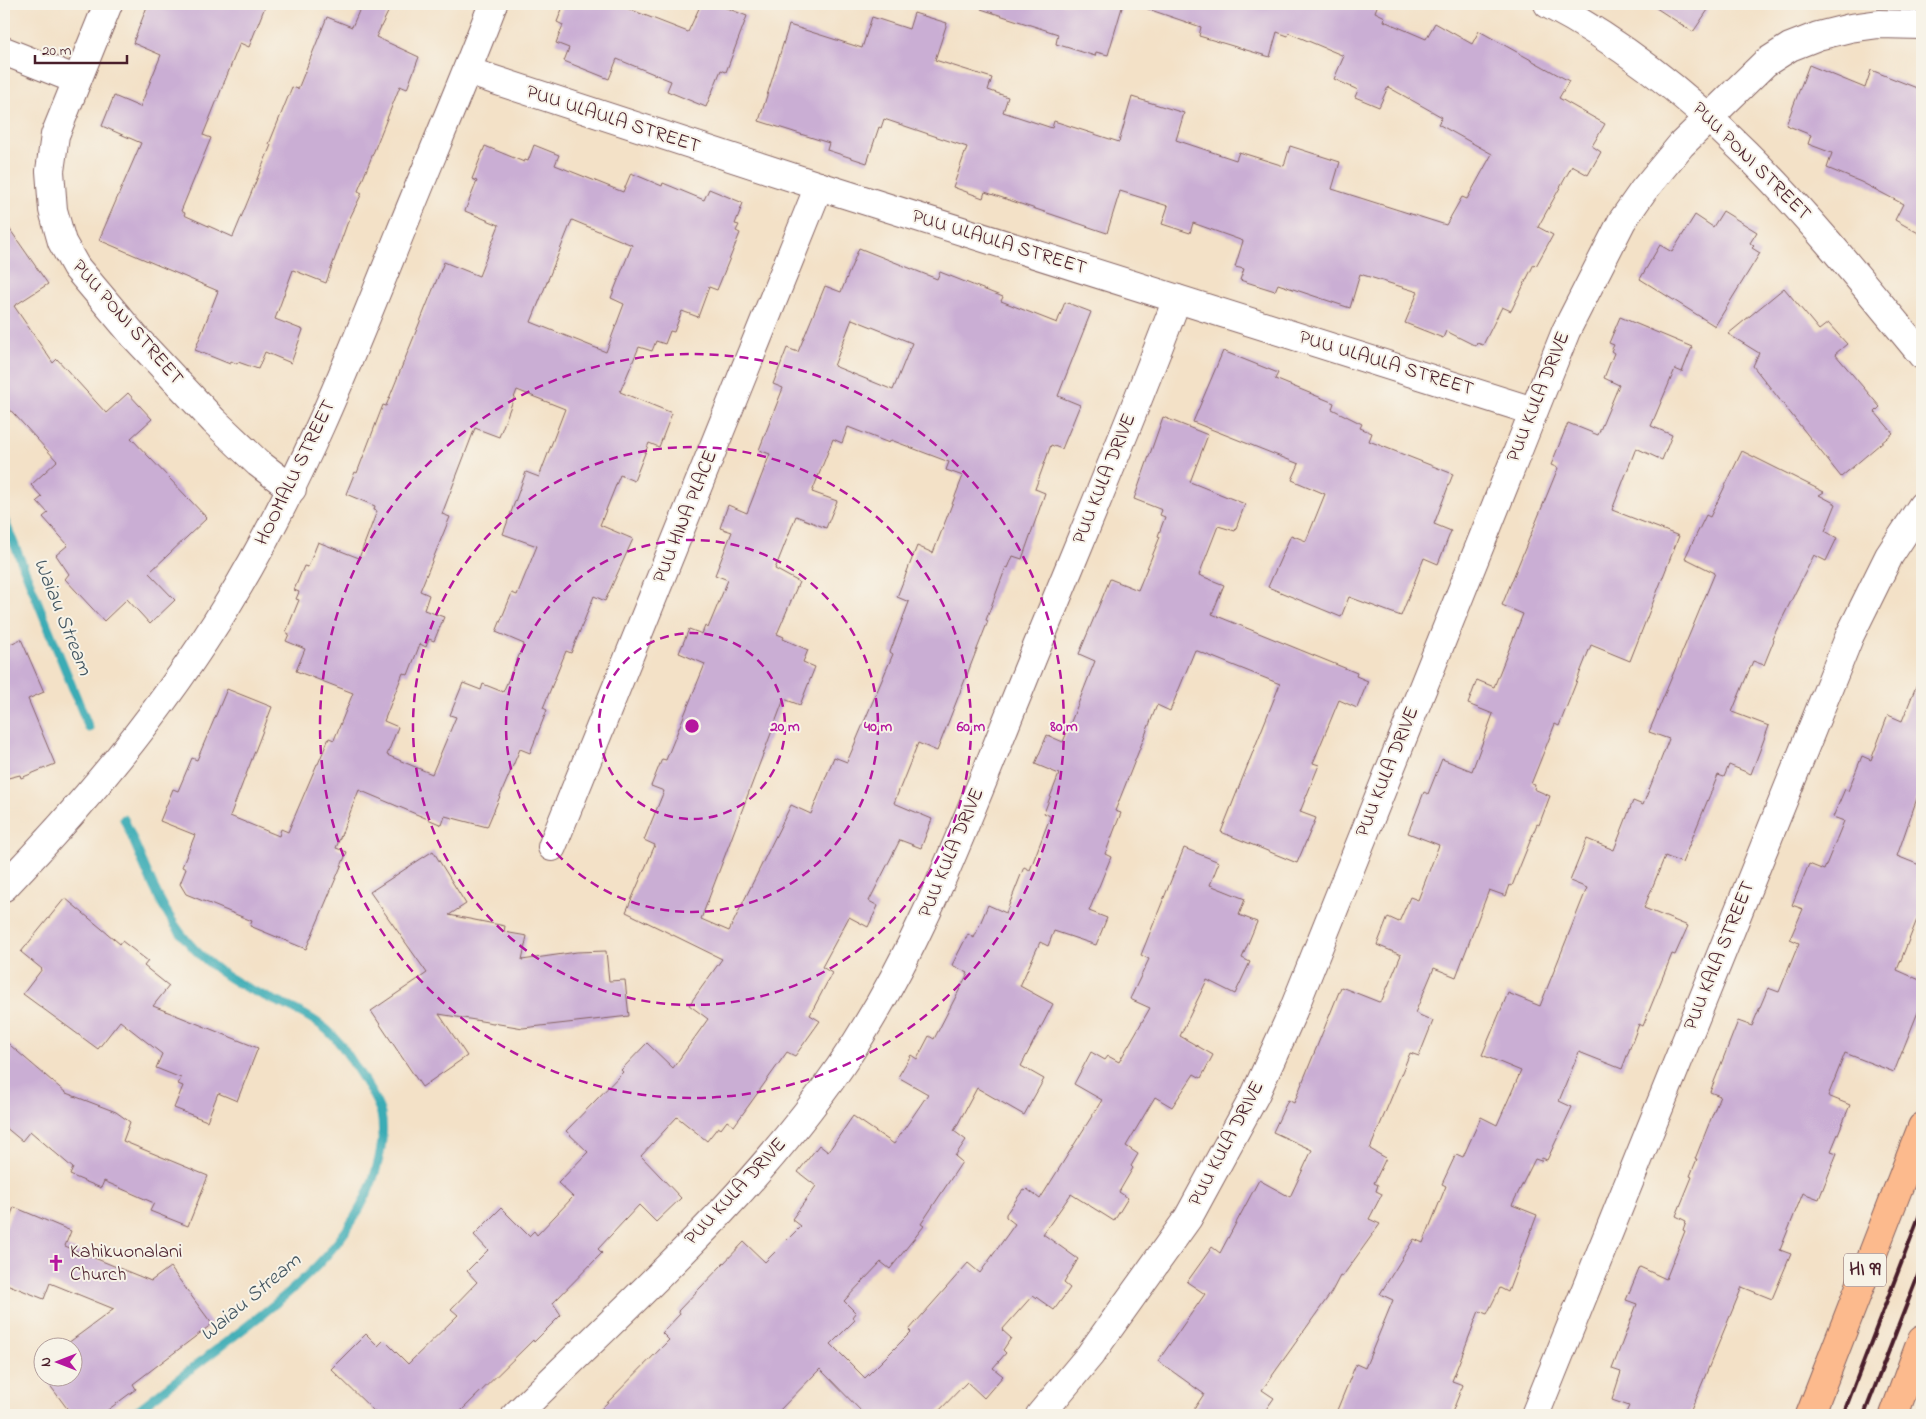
<svg xmlns="http://www.w3.org/2000/svg" width="1926" height="1419" font-family="'Indie Flower',sans-serif">
<rect width="100%" height="100%" fill="#f7f3e8"/>
<filter id="ink" filterUnits="userSpaceOnUse"><feTurbulence type="fractalNoise" baseFrequency=".02" numOctaves="2"/><feDisplacementMap in="SourceGraphic" scale="10" xChannelSelector="R" yChannelSelector="G"/><feConvolveMatrix kernelMatrix="1 2 1 2 8 2 1 2 1" color-interpolation-filters="sRGB"/></filter>
<filter id="wash" filterUnits="userSpaceOnUse"><feTurbulence type="fractalNoise" baseFrequency=".0096" numOctaves="4" result="noise"/><feDisplacementMap in="SourceGraphic" scale="20" xChannelSelector="R" yChannelSelector="G"/><feGaussianBlur stdDeviation="1.12" result="paint"/><feColorMatrix in="noise" values="0 0 0 0 0 0 0 0 0 0 0 0 0 0 0 0 0 1.4 0 .05"/><feComposite in="paint" operator="in"/></filter>
<g filter="url(#wash)">
<rect width="100%" height="100%" fill="#f3e1c7"/>
<g fill="none" stroke-linecap="round" stroke-linejoin="round">
<g stroke="#3bacb5" stroke-width="9">
<path d="M 4,519 L 89,728"/>
<path d="M 124,819 C 155,888 169,943 238,983 C 265,999 296,1006 322,1026 C 339,1038 351,1060 362,1077 C 368,1088 378,1101 381,1114 C 385,1132 381,1152 376,1170 C 353,1246 289,1294 229,1340 C 196,1365 164,1390 131,1415"/>
</g>
</g>
<g id="blocks">
<g fill="#caaed4" fill-rule="evenodd">
<path d="M 148,4 L 266,4 L 249,47 L 240,43 L 203,135 L 211,138 L 181,211 L 185,213 L 184,215 L 233,237 L 271,145 L 269,144 L 292,87 L 298,89 L 327,17 L 352,27 L 362,4 L 392,4 L 376,37 L 419,57 L 407,89 L 400,86 L 358,191 L 362,193 L 347,224 L 326,283 L 293,270 L 275,319 L 303,330 L 291,363 L 265,352 L 258,369 L 238,362 L 237,364 L 231,361 L 230,364 L 195,350 L 218,291 L 99,240 L 141,143 L 102,126 L 114,96 L 140,107 L 161,55 L 133,43 Z"/>
<path d="M 564,4 L 616,4 L 688,32 L 701,4 L 716,4 L 747,16 L 726,72 L 721,70 L 706,107 L 667,91 L 671,81 L 617,59 L 609,79 L 564,61 L 569,48 L 556,43 L 563,25 L 557,22 Z"/>
<path d="M 982,4 L 1123,4 L 1108,55 L 1096,52 L 1095,56 L 1056,44 L 1058,34 L 981,9 Z"/>
<path d="M 1145,4 L 1378,4 L 1375,12 L 1385,17 L 1384,21 L 1426,39 L 1435,23 L 1472,44 L 1479,31 L 1569,81 L 1559,98 L 1605,124 L 1592,146 L 1601,152 L 1588,175 L 1572,166 L 1538,227 L 1553,235 L 1536,266 L 1534,264 L 1511,311 L 1502,307 L 1483,345 L 1477,343 L 1476,346 L 1446,331 L 1443,338 L 1405,323 L 1418,292 L 1360,274 L 1350,308 L 1278,284 L 1275,291 L 1240,280 L 1244,269 L 1235,267 L 1243,241 L 1193,223 L 1190,233 L 1162,224 L 1168,206 L 1120,191 L 1107,233 L 985,192 L 983,198 L 953,187 L 967,147 L 884,119 L 881,128 L 879,127 L 867,163 L 827,150 L 829,143 L 759,121 L 789,25 L 862,48 L 872,17 L 909,29 L 914,13 L 947,23 L 935,60 L 992,78 L 988,90 L 1008,97 L 1003,112 L 1052,128 L 1054,121 L 1119,142 L 1132,97 L 1184,113 L 1176,140 L 1236,160 L 1239,152 L 1284,166 L 1290,146 L 1340,162 L 1332,189 L 1446,225 L 1462,197 L 1467,199 L 1492,154 L 1438,124 L 1442,117 L 1388,87 L 1379,107 L 1355,97 L 1358,90 L 1334,79 L 1344,56 L 1289,33 L 1288,36 L 1277,32 L 1270,57 L 1199,36 L 1201,27 L 1145,8 Z"/>
<path d="M 1650,4 L 1712,4 L 1693,32 Z"/>
<path d="M 1809,65 L 1865,88 L 1871,70 L 1922,90 L 1922,235 L 1895,220 L 1903,204 L 1861,182 L 1827,168 L 1832,153 L 1808,144 L 1811,135 L 1786,125 Z"/>
<path d="M 534,145 L 559,155 L 555,165 L 623,192 L 631,173 L 662,186 L 663,183 L 704,200 L 709,189 L 743,203 L 735,224 L 739,225 L 736,231 L 740,233 L 717,290 L 709,287 L 698,317 L 682,311 L 674,332 L 670,331 L 665,344 L 656,341 L 652,351 L 639,347 L 620,392 L 672,413 L 659,447 L 649,443 L 634,481 L 620,475 L 600,525 L 633,539 L 605,601 L 594,596 L 571,653 L 566,651 L 543,708 L 547,710 L 530,753 L 520,749 L 487,827 L 445,816 L 442,825 L 359,790 L 336,848 L 347,852 L 306,949 L 250,926 L 252,921 L 186,894 L 180,884 L 186,869 L 182,867 L 195,835 L 160,821 L 173,789 L 178,791 L 192,758 L 197,760 L 227,689 L 272,707 L 230,816 L 279,836 L 281,829 L 288,832 L 317,764 L 318,764 L 329,738 L 334,740 L 353,693 L 296,671 L 305,649 L 286,641 L 289,634 L 286,632 L 299,600 L 296,599 L 299,592 L 294,590 L 304,566 L 308,567 L 318,542 L 359,558 L 377,511 L 374,510 L 375,506 L 346,494 L 355,472 L 357,473 L 383,405 L 386,406 L 444,262 L 479,276 L 499,225 L 465,211 L 477,181 L 472,179 L 485,146 L 524,162 L 525,160 L 528,161 ZM 572,220 L 632,245 L 611,298 L 624,304 L 606,352 L 531,322 ZM 517,390 L 565,409 L 539,477 L 526,472 L 503,534 L 537,546 L 517,595 L 512,593 L 496,632 L 524,644 L 503,692 L 483,684 L 481,690 L 463,683 L 450,715 L 456,717 L 432,774 L 387,755 L 398,727 L 384,721 L 403,673 L 408,675 L 420,644 L 426,647 L 429,639 L 434,641 L 444,617 L 424,610 L 429,595 L 420,591 L 450,517 L 442,514 L 475,428 L 499,437 Z"/>
<path d="M 1723,211 L 1757,232 L 1750,243 L 1754,246 L 1752,248 L 1760,253 L 1715,326 L 1640,279 L 1660,245 L 1672,252 L 1695,215 L 1713,227 Z"/>
<path d="M 4,221 L 48,284 L 14,306 L 53,363 L 57,359 L 106,413 L 128,393 L 152,419 L 131,438 L 207,518 L 149,573 L 175,600 L 150,624 L 127,599 L 104,621 L 65,579 L 69,574 L 56,555 L 68,545 L 43,517 L 48,513 L 37,501 L 42,497 L 31,485 L 57,461 L 4,403 Z"/>
<path d="M 859,248 L 937,279 L 940,272 L 1003,297 L 1001,301 L 1057,323 L 1065,302 L 1091,312 L 1058,396 L 1080,405 L 1062,449 L 1051,445 L 1035,489 L 1045,493 L 1022,559 L 1013,556 L 1008,568 L 1006,567 L 986,620 L 988,621 L 937,751 L 918,743 L 894,803 L 932,819 L 921,848 L 900,840 L 869,901 L 878,906 L 868,927 L 849,917 L 822,967 L 832,973 L 810,1015 L 820,1021 L 795,1056 L 787,1052 L 734,1126 L 727,1121 L 721,1129 L 718,1127 L 707,1141 L 677,1117 L 641,1156 L 681,1198 L 656,1222 L 639,1205 L 598,1249 L 602,1253 L 553,1303 L 561,1315 L 534,1342 L 533,1340 L 457,1415 L 378,1415 L 331,1369 L 366,1334 L 378,1346 L 384,1340 L 408,1364 L 458,1315 L 451,1309 L 477,1282 L 467,1271 L 488,1250 L 474,1235 L 501,1208 L 529,1236 L 534,1231 L 537,1235 L 573,1197 L 558,1183 L 588,1152 L 566,1131 L 623,1072 L 621,1070 L 647,1043 L 673,1068 L 708,1019 L 689,1005 L 722,959 L 626,912 L 655,845 L 644,840 L 664,791 L 651,786 L 662,759 L 666,760 L 705,664 L 679,653 L 689,629 L 702,634 L 705,626 L 708,628 L 728,580 L 715,575 L 732,532 L 720,528 L 728,505 L 747,513 L 770,454 L 759,450 L 783,388 L 773,384 L 787,348 L 798,352 L 825,286 L 841,292 ZM 852,319 L 912,343 L 893,390 L 834,366 ZM 848,427 L 889,443 L 891,440 L 949,462 L 946,470 L 963,476 L 933,553 L 917,546 L 897,597 L 909,602 L 890,652 L 893,654 L 847,762 L 834,757 L 811,814 L 791,805 L 729,931 L 701,919 L 784,699 L 800,705 L 815,667 L 803,662 L 808,650 L 783,639 L 784,637 L 777,634 L 799,582 L 775,569 L 796,516 L 826,528 L 837,501 L 812,492 L 833,439 L 842,443 Z"/>
<path d="M 1784,288 L 1819,330 L 1828,323 L 1847,344 L 1835,354 L 1880,407 L 1875,412 L 1893,433 L 1841,477 L 1753,366 L 1759,353 L 1728,334 Z"/>
<path d="M 1620,317 L 1692,347 L 1682,372 L 1675,369 L 1651,426 L 1672,435 L 1662,460 L 1636,448 L 1612,510 L 1679,536 L 1630,661 L 1591,645 L 1559,726 L 1555,724 L 1531,784 L 1535,785 L 1534,789 L 1550,796 L 1539,825 L 1537,824 L 1512,886 L 1510,885 L 1506,896 L 1489,890 L 1456,977 L 1434,968 L 1415,1013 L 1433,1021 L 1419,1056 L 1410,1053 L 1370,1149 L 1386,1158 L 1374,1183 L 1378,1185 L 1376,1191 L 1382,1194 L 1369,1219 L 1380,1224 L 1342,1277 L 1340,1276 L 1331,1293 L 1262,1390 L 1274,1398 L 1262,1415 L 1190,1415 L 1204,1394 L 1158,1361 L 1205,1294 L 1187,1282 L 1212,1247 L 1220,1253 L 1259,1180 L 1290,1197 L 1312,1150 L 1273,1132 L 1288,1100 L 1294,1103 L 1341,987 L 1379,1002 L 1382,1000 L 1401,955 L 1377,945 L 1388,917 L 1399,922 L 1410,897 L 1418,900 L 1439,845 L 1408,833 L 1424,792 L 1428,794 L 1442,759 L 1472,771 L 1493,714 L 1468,704 L 1477,680 L 1494,687 L 1523,614 L 1502,605 L 1558,468 L 1551,465 L 1568,423 L 1598,435 L 1619,385 L 1604,378 L 1614,353 L 1611,351 L 1614,345 L 1609,343 Z"/>
<path d="M 1223,351 L 1278,373 L 1275,379 L 1334,403 L 1332,409 L 1362,424 L 1360,428 L 1372,433 L 1369,441 L 1453,474 L 1434,524 L 1451,531 L 1438,564 L 1424,558 L 1401,616 L 1349,597 L 1341,617 L 1268,587 L 1291,535 L 1306,541 L 1325,494 L 1292,480 L 1299,464 L 1193,422 Z"/>
<path d="M 1163,417 L 1208,435 L 1190,482 L 1245,504 L 1235,531 L 1218,526 L 1199,575 L 1224,585 L 1212,614 L 1357,673 L 1356,676 L 1368,681 L 1357,708 L 1339,700 L 1313,763 L 1319,765 L 1300,812 L 1316,818 L 1297,863 L 1221,832 L 1280,684 L 1195,650 L 1170,711 L 1157,705 L 1115,811 L 1121,813 L 1105,854 L 1111,857 L 1089,911 L 1107,918 L 1096,945 L 1054,931 L 1048,946 L 1040,942 L 1020,986 L 1053,1004 L 1021,1066 L 1044,1079 L 1024,1115 L 977,1088 L 954,1131 L 966,1140 L 955,1156 L 962,1162 L 921,1224 L 924,1226 L 890,1269 L 881,1262 L 844,1301 L 856,1313 L 853,1317 L 855,1320 L 831,1344 L 865,1378 L 911,1332 L 909,1330 L 968,1263 L 980,1273 L 1015,1224 L 1006,1217 L 1006,1214 L 1023,1190 L 1025,1191 L 1027,1189 L 1040,1199 L 1102,1100 L 1074,1084 L 1091,1052 L 1105,1060 L 1108,1056 L 1119,1062 L 1150,1008 L 1130,999 L 1149,959 L 1141,955 L 1184,848 L 1219,862 L 1210,885 L 1245,899 L 1239,915 L 1257,922 L 1242,958 L 1250,962 L 1235,994 L 1207,980 L 1180,1036 L 1213,1055 L 1201,1078 L 1194,1074 L 1172,1107 L 1155,1097 L 1126,1146 L 1138,1154 L 1131,1166 L 1133,1168 L 1119,1192 L 1128,1198 L 1114,1221 L 1071,1194 L 1043,1234 L 1078,1259 L 1064,1283 L 1070,1288 L 1054,1310 L 1033,1295 L 1002,1330 L 1011,1338 L 1003,1350 L 1006,1353 L 993,1368 L 1003,1376 L 984,1398 L 967,1382 L 935,1415 L 865,1415 L 820,1369 L 775,1415 L 595,1415 L 669,1340 L 662,1333 L 680,1314 L 678,1311 L 744,1242 L 765,1262 L 801,1226 L 792,1219 L 816,1186 L 798,1172 L 819,1145 L 828,1152 L 853,1116 L 894,1144 L 928,1094 L 898,1077 L 911,1055 L 917,1059 L 929,1036 L 934,1039 L 968,973 L 952,965 L 968,934 L 974,938 L 988,905 L 1006,913 L 1024,867 L 1030,870 L 1049,820 L 1050,816 L 1044,813 L 1059,774 L 1035,764 L 1047,735 L 1063,742 L 1095,661 L 1079,654 L 1110,579 L 1138,590 L 1160,537 L 1158,536 L 1165,517 L 1160,515 L 1162,510 L 1134,499 Z"/>
<path d="M 1742,451 L 1824,492 L 1819,495 L 1836,504 L 1825,531 L 1837,538 L 1826,561 L 1814,555 L 1772,639 L 1774,640 L 1764,665 L 1753,661 L 1732,712 L 1769,726 L 1751,774 L 1729,765 L 1724,777 L 1718,775 L 1682,863 L 1665,856 L 1644,908 L 1688,926 L 1675,955 L 1672,954 L 1643,1026 L 1639,1024 L 1622,1069 L 1579,1052 L 1559,1101 L 1572,1107 L 1547,1160 L 1542,1158 L 1541,1161 L 1535,1159 L 1512,1205 L 1537,1215 L 1508,1292 L 1500,1288 L 1487,1314 L 1479,1311 L 1452,1381 L 1463,1385 L 1451,1415 L 1335,1415 L 1356,1364 L 1365,1368 L 1393,1300 L 1380,1294 L 1414,1239 L 1423,1243 L 1446,1186 L 1442,1184 L 1456,1154 L 1463,1157 L 1481,1117 L 1497,1125 L 1521,1071 L 1482,1055 L 1508,993 L 1540,1006 L 1587,888 L 1570,881 L 1587,839 L 1614,850 L 1633,801 L 1643,805 L 1669,739 L 1649,732 L 1715,573 L 1685,558 L 1706,515 L 1710,517 Z"/>
<path d="M 21,639 L 44,692 L 28,699 L 55,764 L 21,778 L 20,775 L 4,779 L 4,642 L 6,646 Z"/>
<path d="M 1921,674 L 1922,784 L 1897,856 L 1922,866 L 1922,907 L 1897,970 L 1922,981 L 1922,1002 L 1894,1072 L 1845,1053 L 1828,1096 L 1850,1105 L 1831,1151 L 1837,1153 L 1819,1199 L 1803,1193 L 1780,1250 L 1791,1254 L 1772,1299 L 1742,1287 L 1689,1415 L 1625,1415 L 1629,1406 L 1612,1400 L 1621,1372 L 1612,1369 L 1637,1304 L 1626,1300 L 1640,1267 L 1666,1279 L 1685,1231 L 1683,1230 L 1686,1221 L 1676,1216 L 1692,1177 L 1690,1176 L 1697,1159 L 1695,1159 L 1720,1096 L 1710,1092 L 1738,1021 L 1752,1026 L 1768,988 L 1779,992 L 1799,943 L 1790,939 L 1803,909 L 1792,905 L 1809,864 L 1824,870 L 1844,821 L 1833,817 L 1845,789 L 1848,791 L 1862,756 L 1871,760 L 1888,715 L 1902,721 Z"/>
<path d="M 433,851 L 466,904 L 449,915 L 505,926 L 504,932 L 527,936 L 522,960 L 577,952 L 606,951 L 609,981 L 625,980 L 629,1016 L 523,1028 L 439,1014 L 467,1056 L 422,1087 L 371,1011 L 427,973 L 370,892 Z"/>
<path d="M 65,898 L 120,944 L 122,941 L 148,961 L 144,966 L 169,986 L 153,1006 L 258,1048 L 237,1101 L 218,1093 L 207,1121 L 174,1108 L 183,1086 L 178,1084 L 181,1078 L 156,1068 L 162,1054 L 120,1021 L 98,1049 L 23,994 L 42,969 L 21,952 Z"/>
<path d="M 4,1040 L 66,1093 L 116,1112 L 130,1122 L 123,1141 L 208,1176 L 188,1226 L 150,1211 L 154,1203 L 104,1181 L 101,1188 L 70,1175 L 73,1168 L 30,1131 L 22,1141 L 4,1126 Z"/>
<path d="M 14,1207 L 71,1231 L 65,1246 L 151,1281 L 170,1267 L 212,1324 L 133,1384 L 136,1389 L 101,1415 L 72,1415 L 43,1376 L 72,1376 L 72,1346 L 64,1346 L 114,1309 L 50,1283 L 44,1299 L 4,1283 L 4,1231 Z"/>
</g>
</g>
</g>
<g filter="url(#ink)">
<use href="#blocks" fill-opacity="0" stroke="#856362" stroke-width="1"/>
<g fill="none" stroke-linecap="round" stroke-linejoin="round">
<g stroke="#856362" stroke-width="30">
<g id="minor">
<path d="M 108,4 L 55,135 L 50,171 L 53,210 L 62,242 L 76,267 L 134,336 L 214,421 L 258,463 L 292,489"/>
<path d="M 1548,4 C 1705,86 1812,221 1922,355"/>
<path d="M 4,51 L 77,80"/>
<path d="M 467,71 L 819,186 L 1533,411"/>
<path d="M 552,847 L 819,186"/>
<path d="M 4,887 C 88,800 166,706 229,602 C 299,487 349,361 399,236 C 430,159 463,82 493,4"/>
<path d="M 516,1415 C 628,1304 750,1198 840,1067 C 921,949 967,818 1021,686 C 1073,557 1128,429 1177,299"/>
<path d="M 1040,1415 L 1090,1355 L 1188,1218 L 1255,1095 L 1293,1011 L 1566,331 L 1622,221 L 1643,191 L 1681,145 L 1765,63 L 1790,47 L 1818,36 L 1850,28 L 1879,24 L 1922,25"/>
<path d="M 1535,1415 L 1850,635 L 1889,556 L 1922,506"/>
</g>
</g>
<g stroke="#856362" stroke-width="30">
<g id="major">
<path d="M 1810,1415 L 1922,1127"/>
<path d="M 1894,1415 L 1922,1339"/>
</g>
</g>
<use href="#minor" stroke="#fff" stroke-width="28"/>
<use href="#major" stroke="#fcba8d" stroke-width="28"/>
<g stroke="#4a1f2b" stroke-width="4">
<path d="M 1843,1415 L 1922,1209"/>
<path d="M 1864,1415 L 1922,1265"/>
</g>
</g>
</g>
<g fill="none" stroke="#b5179e" stroke-width="2.5" stroke-dasharray="9 6">
<circle cx="692" cy="726" r="93"/>
<circle cx="692" cy="726" r="186"/>
<circle cx="692" cy="726" r="279"/>
<circle cx="692" cy="726" r="372"/>
</g>
<defs>
<g id="church-bare" transform="scale(1.35)"><path d="M-1.2-6h2.4v3.5h3.3v2.4h-3.3V6h-2.4V-.1h-3.3v-2.4h3.3Z" fill="#b5179e" stroke="#f7f3e8" stroke-width="2.5" paint-order="stroke"/></g>
</defs>
<g fill-rule="evenodd">
<use href="#church-bare" x="56" y="1263"/>
</g>
<g text-anchor="middle" dominant-baseline="central" stroke-width="4" stroke-linejoin="round" paint-order="stroke">
<rect fill="#f7f3e8" stroke="#7e5f64" stroke-width="1" x="1844" y="1253.5" width="42" height="33" rx="4"/>
<g font-size="19" font-weight="bold" fill="#4a1f2b">
<text x="1865" y="1270">HI 99</text>
</g>
<g font-size="20" fill="#4a1f2b" stroke="#f7f3e8">
<text transform="translate(613 120) rotate(18)">PUU ULAULA STREET</text>
<text transform="translate(1751 162) rotate(45)">PUU PONI STREET</text>
<text transform="translate(999 243) rotate(17)">PUU ULAULA STREET</text>
<text transform="translate(127 323) rotate(49)">PUU PONI STREET</text>
<text transform="translate(1386 364) rotate(17)">PUU ULAULA STREET</text>
<text transform="translate(1539 397) rotate(-68)">PUU KULA DRIVE</text>
<text transform="translate(296 473) rotate(-64)">HOOMALU STREET</text>
<text transform="translate(1105 479) rotate(-68)">PUU KULA DRIVE</text>
<text transform="translate(686 517) rotate(-68)">PUU HINA PLACE</text>
<text transform="translate(1388 772) rotate(-68)">PUU KULA DRIVE</text>
<text transform="translate(952 853) rotate(-67)">PUU KULA DRIVE</text>
<text transform="translate(1720 956) rotate(-68)">PUU KALA STREET</text>
<text transform="translate(1227 1144) rotate(-62)">PUU KULA DRIVE</text>
<text transform="translate(736 1192) rotate(-47)">PUU KULA DRIVE</text>
</g>
<g font-size="20" fill="#4a1f2b" stroke="#f7f3e8" text-anchor="start">
<text x="70" y="1252">Kahikuonalani<tspan x="70" dy="23">Church</tspan></text>
</g>
<g font-size="21" font-style="italic" fill="#445762" stroke="#f7f3e8">
<text transform="translate(62 617) rotate(68)">Waiau Stream</text>
<text transform="translate(251 1298) rotate(-40)">Waiau Stream</text>
</g>
</g>
<circle cx="692" cy="726" r="8" fill="#b5179e" stroke="#f7f3e8" stroke-width="2.5"/>
<g font-size="15" text-anchor="middle" font-weight="bold" fill="#b5179e" stroke="#f7f3e8" stroke-width="4" stroke-linejoin="round" paint-order="stroke">
<text x="785" y="731">20 m</text>
<text x="878" y="731">40 m</text>
<text x="971" y="731">60 m</text>
<text x="1064" y="731">80 m</text>
</g>
<rect width="1926" height="1419" fill="none" stroke="#f7f3e8" stroke-width="20"/>
<g transform="translate(58 1362) rotate(270)"><circle r="24" fill="#f7f3e8" stroke="#b29e9c"/>
<path d="M0-4L9 19L0 12L-9 19Z" fill="#b5179e"/>
<text y="-8" font-size="14" font-weight="bold" text-anchor="middle" fill="#4a1f2b">N</text>
</g>
<path d="M35 55v8h92v-8" fill="none" stroke="#4a1f2b" stroke-width="2.5"/>
<text x="42" y="55" font-size="15" fill="#4a1f2b" stroke="#f7f3e8" stroke-width="4" paint-order="stroke">20 m</text>
</svg>
